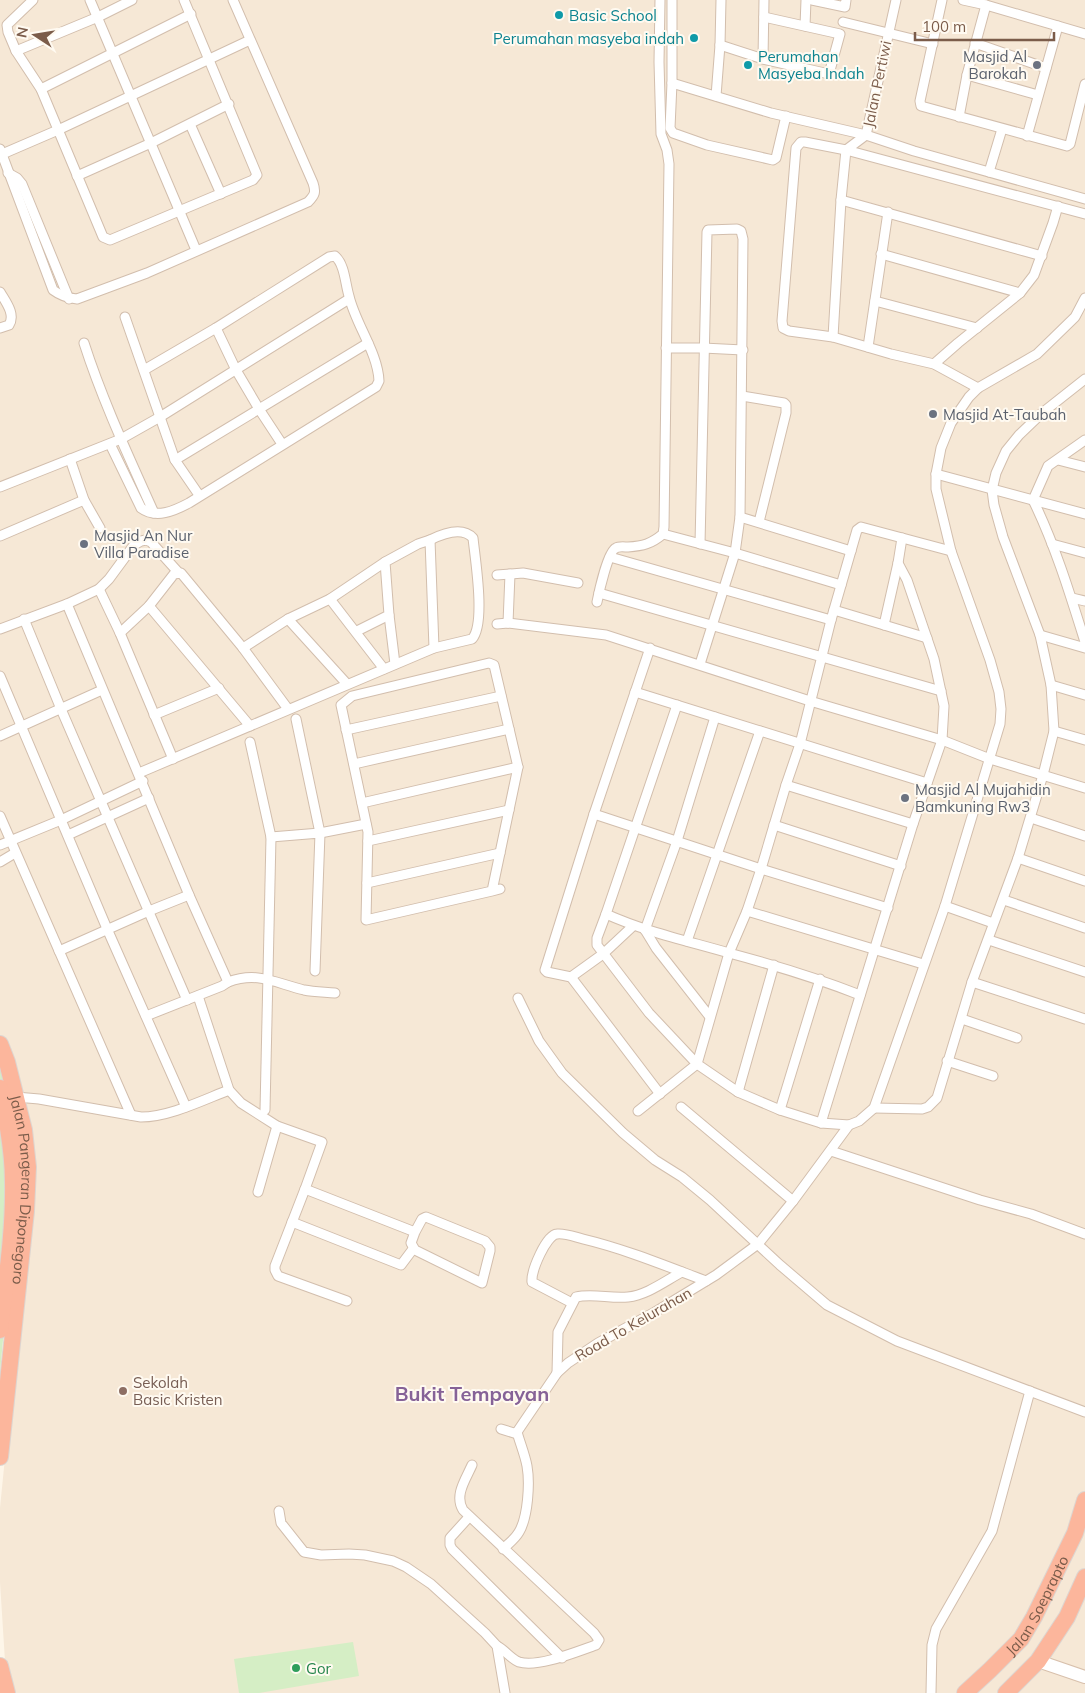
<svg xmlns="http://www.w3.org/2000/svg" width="1085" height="1693" font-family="Mulish,sans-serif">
<rect width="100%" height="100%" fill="#fef6e9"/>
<path fill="#f6e8d6" d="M 0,0 L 1085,0 L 1085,1693 L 7,1693 L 0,1582 L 0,1508 L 34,1166 L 0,1040 Z"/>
<g fill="#d5eec5">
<path d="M 0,1068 L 6,1090 L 6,1308 L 0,1372 Z"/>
<path d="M 353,1642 L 359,1676 L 259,1693 L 239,1693 L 234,1659 Z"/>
</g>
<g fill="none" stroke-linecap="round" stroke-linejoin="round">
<g stroke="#d2bead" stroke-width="11">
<g id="street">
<path d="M 33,0 L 7,25 L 8,32 L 16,51 L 41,89 L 103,237 L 110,240 L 253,180 L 257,175 L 184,0"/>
<path d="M 90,0 L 196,250"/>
<path d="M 672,0 L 672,83 L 670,128 L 673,133 L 707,145 L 773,160 L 776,158 L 786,116"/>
<path d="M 812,0 L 845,7 L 846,0"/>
<path d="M 942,0 L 920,101 L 921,106 L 1067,146 L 1070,144 L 1085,84"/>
<path d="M 963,0 L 986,5 L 1085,34"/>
<path d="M 843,22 L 933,44"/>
<path d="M 805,26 L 806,0"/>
<path d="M 975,43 L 1046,68"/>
<path d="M 720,45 L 763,59 L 829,74 L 840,34 L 764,17"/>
<path d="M 16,51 L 98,17 L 132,0"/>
<path d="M 763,59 L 764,0"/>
<path d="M 967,75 L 1038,95"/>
<path d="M 672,83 L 771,113 L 866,135 L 914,151 L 1085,199"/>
<path d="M 41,89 L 191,14"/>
<path d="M 716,96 L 720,45 L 721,0"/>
<path d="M 959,117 L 967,75 L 986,5"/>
<path d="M 190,124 L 221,194"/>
<path d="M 1027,136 L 1058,26"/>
<path d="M 0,149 L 53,290 C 61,296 67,298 77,299 L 147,273 L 308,202 C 315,195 316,192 313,183 L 233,0"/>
<path d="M 0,155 L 58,130 L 250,40"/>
<path d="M 989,172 L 1002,129"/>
<path d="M 8,173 L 17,178 L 22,184 L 69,299"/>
<path d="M 77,176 L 151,143 L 229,104"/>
<path d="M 841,200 L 1042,256"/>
<path d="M 881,254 L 1020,293"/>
<path d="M 0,292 C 5,301 16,314 9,325 L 0,328"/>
<path d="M 875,301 L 977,328"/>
<path d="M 125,317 L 175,460 L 199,495"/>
<path d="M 216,328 L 236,370 L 259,409 L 282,444"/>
<path d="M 833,337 L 841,200 L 846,150 L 866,135 L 896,0"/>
<path d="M 84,343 C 103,402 129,457 154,513"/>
<path d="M 868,347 L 888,212"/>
<path d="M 666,348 L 703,348 L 743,350"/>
<path d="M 934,364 L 958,343 L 1020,293 L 1034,275 L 1053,223 L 1058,206"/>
<path d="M 978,388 L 934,364 L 891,354 L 833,337 L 789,331 L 783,328 L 782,321 L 796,148 L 801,142 L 805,142 L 846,150 L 1085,214"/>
<path d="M 742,396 L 784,403 L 786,405 L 786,413 L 759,522"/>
<path d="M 110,444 L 141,508 C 156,519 174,511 189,503 L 376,387 L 379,381 C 378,353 355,323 349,296 C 345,283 345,265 335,256 L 329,257 L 216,328 L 144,370"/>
<path d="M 70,459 L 84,500 L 100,528"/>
<path d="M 175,460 L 368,343"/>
<path d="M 1058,460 L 1085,467"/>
<path d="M 936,474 L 1085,514"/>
<path d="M 0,487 L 121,439 L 160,417 L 349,299"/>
<path d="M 1033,500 C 1055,545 1070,594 1085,642"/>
<path d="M 1033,500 L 1048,466 L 1085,440"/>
<path d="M 740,517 L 851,551"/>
<path d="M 663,534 L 735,553 L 841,585"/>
<path d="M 0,536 L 84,500"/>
<path d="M 700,544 L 707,232 L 708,230 L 737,229 L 741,231 L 743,239 L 740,517 L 735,553 L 700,664"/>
<path d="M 1052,544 L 1085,553"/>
<path d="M 610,557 L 831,620"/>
<path d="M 497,575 L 523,573 L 578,583"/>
<path d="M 99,589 L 120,633 L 173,759"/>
<path d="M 599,593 L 941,691"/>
<path d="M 1072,598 L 1085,601"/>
<path d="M 330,599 L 384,669"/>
<path d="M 597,602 C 599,592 608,551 616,548 C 619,546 625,547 628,547 C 643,546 651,544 663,534 L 664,527 L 669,164 L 667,150 L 661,134 L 659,62 L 660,0"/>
<path d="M 67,604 L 189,895 L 228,982 L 222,986 L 146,1016"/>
<path d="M 149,606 L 250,726"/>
<path d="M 834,610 L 884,625 L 898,563 L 902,538"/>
<path d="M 389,615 L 395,664"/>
<path d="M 24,619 L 61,709 L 187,1000"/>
<path d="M 288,619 L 347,684"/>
<path d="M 508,623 L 510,574"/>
<path d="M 497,624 L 508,623 L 606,635 L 810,701 L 942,740 L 990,759 L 1085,788"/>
<path d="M 884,625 L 927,638"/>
<path d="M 0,629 L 67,604 L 99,589 L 109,579 L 134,545 L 141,541 L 146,540 L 151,542 L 178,572"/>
<path d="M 357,631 L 389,615 L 385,562 L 418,544 L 430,540 L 434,648"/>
<path d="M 120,633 L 149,606 L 174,574 L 181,573 L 243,648 L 288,709"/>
<path d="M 1040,635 L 1085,648"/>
<path d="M 243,648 L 288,619 L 330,599 L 385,562"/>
<path d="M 0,676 L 108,931 L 186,1107"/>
<path d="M 1051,685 L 1085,695"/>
<path d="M 635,692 L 927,783"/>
<path d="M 677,705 L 606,914 C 646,932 688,941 729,953 C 774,965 817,978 860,995"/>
<path d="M 154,715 L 219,688"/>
<path d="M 296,719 L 320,833 L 366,824"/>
<path d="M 346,730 L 501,696"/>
<path d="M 1054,731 L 1085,740"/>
<path d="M 0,736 L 102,690"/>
<path d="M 250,742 L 271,837 L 320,833 L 315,971"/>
<path d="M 354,764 L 509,729"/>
<path d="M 139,773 L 434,648 L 472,639 C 486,624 475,558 473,538 C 462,526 442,534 430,540"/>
<path d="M 786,785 L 913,824"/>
<path d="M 362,803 L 518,767"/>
<path d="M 594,814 L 761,869 L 888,908"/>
<path d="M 0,816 L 131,1115"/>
<path d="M 1031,818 L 1085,836"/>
<path d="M 774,825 L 901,866"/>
<path d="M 68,835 L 149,798"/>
<path d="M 368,841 L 509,810"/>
<path d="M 0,845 L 61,820 L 143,781"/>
<path d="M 1018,858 L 1085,881"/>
<path d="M 0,862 L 15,853"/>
<path d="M 367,883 L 500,853"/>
<path d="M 492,891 L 518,767 L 494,665 L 489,663 L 352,696 L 341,705 L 368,832 L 366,920 L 492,891 L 500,889"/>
<path d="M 1004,900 L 1085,928"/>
<path d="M 945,906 L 993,923"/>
<path d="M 747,911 L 923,964"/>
<path d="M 606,914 L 597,938 L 597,945 L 649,1013 L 697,1064 L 638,1111"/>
<path d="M 633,926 L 603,954 L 571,977 L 547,972 L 545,970 L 594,814 L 650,648"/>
<path d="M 645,930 L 677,841 L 715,717"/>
<path d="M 645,930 L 656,948 L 710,1017"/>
<path d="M 989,940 L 1085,972"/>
<path d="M 687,941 L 760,731"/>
<path d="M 59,951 L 149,911 L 189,895"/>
<path d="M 571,977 L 660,1094"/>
<path d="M 228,982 C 258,971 275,983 304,990 C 314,992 324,992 335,993"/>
<path d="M 972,982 L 1085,1019"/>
<path d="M 198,996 L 229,1090 L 241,1103 L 277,1126 L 322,1142 L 305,1189 L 415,1232 L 411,1243 L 415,1250 L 482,1283 L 490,1251 L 490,1247 L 485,1241 L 426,1217 L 422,1219 L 415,1232"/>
<path d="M 518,998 L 539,1041 L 562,1073 L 623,1133 L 655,1160 L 682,1177 L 710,1200 L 780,1265 L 827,1305 L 897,1341 L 1085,1412"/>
<path d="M 962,1019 L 1017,1038"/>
<path d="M 947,1061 L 993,1076"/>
<path d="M 738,1092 L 774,965"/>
<path d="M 16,1097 L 39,1099 L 141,1117 C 169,1117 203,1100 229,1090"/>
<path d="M 681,1107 L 793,1201"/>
<path d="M 874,1108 L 922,1109 L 928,1107 L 937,1098 L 972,982 L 1018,858 L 1043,775 L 1054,731 L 1051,685 L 1040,635 L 1003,537 L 994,505 L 992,490 L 996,473 L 1006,451 L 1019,435 L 1042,413 L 1085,379"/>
<path d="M 265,1110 L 271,837"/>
<path d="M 780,1110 L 820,979"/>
<path d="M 821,1123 L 913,824 L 942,740 L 944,706 L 934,659 L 907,580 L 898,563"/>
<path d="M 849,1125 L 821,1123 L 780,1110 L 738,1092 L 697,1064 L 729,953 L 747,911 L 761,869 L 786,785 L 800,744 L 831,620 L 857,530 L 861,527 L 951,551"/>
<path d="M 831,1151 L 980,1200 L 1031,1214 L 1085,1234"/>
<path d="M 305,1189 L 275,1266 L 275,1270 L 278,1276 L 347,1301"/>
<path d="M 258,1192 L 277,1126"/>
<path d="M 292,1222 L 401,1265 L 413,1249"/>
<path d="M 572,1303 L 532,1282 C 531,1271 546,1235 557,1234 C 565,1233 575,1237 583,1239 C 625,1249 666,1266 706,1281"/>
<path d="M 557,1373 L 558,1332 L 576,1297 C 593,1293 611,1299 628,1297 C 647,1295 665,1281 682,1272"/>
<path d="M 501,1429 L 514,1433 L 517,1432 L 557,1373 L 568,1363 L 598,1343 L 655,1312 L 716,1275 L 758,1244 L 793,1201 L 849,1125 L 859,1121 L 874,1108 L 945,906 L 1000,724 L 1001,709 L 999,692 L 990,660 L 951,551 L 936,489 L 936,474 L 941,448 L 951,423 L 969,397 L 978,388 L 1037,354 L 1075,317 L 1085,298"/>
<path d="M 472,1465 C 466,1479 454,1495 463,1510 L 594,1633 L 599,1640 L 596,1645 C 578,1651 538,1668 519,1662 C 511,1659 505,1650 497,1646"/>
<path d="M 279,1511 L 281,1523 L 304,1552 L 321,1555 L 349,1554 L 365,1555 L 393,1561 L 406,1567 L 431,1584 L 485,1633 L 497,1646 L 505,1693"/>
<path d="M 469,1517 L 450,1538 L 450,1545 L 452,1549 L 562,1658"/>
<path d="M 503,1549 C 509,1543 515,1539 519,1532 C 528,1517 530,1483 527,1466 C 525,1455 520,1443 517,1432"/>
<path d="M 931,1693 L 932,1645 L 936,1629 L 992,1531 L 1030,1391"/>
</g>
</g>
<g stroke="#d8c0ac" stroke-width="14">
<path id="secondary" d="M 1038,1661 L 1085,1677"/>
</g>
<g stroke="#ddd5d0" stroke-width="18">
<g id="highway">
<path id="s1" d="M 0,1044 L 7,1062 L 24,1130 L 28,1167 L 26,1211 L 0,1457"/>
<path d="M 0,1088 C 7,1119 13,1151 13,1182 C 14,1232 6,1281 0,1330"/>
<path d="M 0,1666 L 7,1693"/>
<path id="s2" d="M 965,1693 L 990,1670 L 1021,1639 L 1034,1617 L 1075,1533 L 1085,1500"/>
<path d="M 1006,1693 L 1038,1661 L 1067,1617 L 1085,1577"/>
</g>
</g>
<use href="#street" stroke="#fff" stroke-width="9"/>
<use href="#secondary" stroke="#fff" stroke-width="12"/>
<use href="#highway" stroke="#fcb69c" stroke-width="16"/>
</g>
<g fill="#0f9aa8" stroke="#fffaf1" stroke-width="2">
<circle cx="559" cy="15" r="5"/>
<circle cx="694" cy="38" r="5"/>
<circle cx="748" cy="65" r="5"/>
</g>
<g fill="#6b7280" stroke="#fffaf1" stroke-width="2">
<circle cx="1037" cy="65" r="5"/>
<circle cx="933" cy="414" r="5"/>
<circle cx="84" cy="544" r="5"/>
<circle cx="905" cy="798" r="5"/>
</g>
<circle fill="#8d6e63" stroke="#fffaf1" stroke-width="2" cx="123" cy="1391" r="5"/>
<circle fill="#2e9e5b" stroke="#fffaf1" stroke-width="2" cx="296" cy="1668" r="5"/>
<g text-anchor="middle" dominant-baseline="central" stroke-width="4" stroke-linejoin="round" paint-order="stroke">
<g font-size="15" fill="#0d838f" stroke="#fffaf1" text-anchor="start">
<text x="569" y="15">Basic School</text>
<text x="684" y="38" text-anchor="end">Perumahan masyeba indah</text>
<text x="758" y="56">Perumahan<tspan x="758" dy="17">Masyeba Indah</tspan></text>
</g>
<g font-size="15" fill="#5b616d" stroke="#fffaf1" text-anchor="start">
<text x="1027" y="56" text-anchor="end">Masjid Al<tspan x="1027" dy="17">Barokah</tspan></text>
<text x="943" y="414">Masjid At-Taubah</text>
<text x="94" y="535">Masjid An Nur<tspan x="94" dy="17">Villa Paradise</tspan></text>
<text x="915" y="789">Masjid Al Mujahidin<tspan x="915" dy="17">Bamkuning Rw3</tspan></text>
</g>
<g font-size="15" fill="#7b5c4a" stroke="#fffaf1">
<text transform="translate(877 84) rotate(-78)">Jalan Pertiwi</text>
<text stroke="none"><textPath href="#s1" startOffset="149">Jalan Pangeran Diponegoro</textPath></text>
<text transform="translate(633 1324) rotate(-30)">Road To Kelurahan</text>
<text stroke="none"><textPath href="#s2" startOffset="115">Jalan Soeprapto</textPath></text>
</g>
<g font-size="15" fill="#785e54" stroke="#fffaf1" text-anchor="start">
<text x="133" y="1382">Sekolah<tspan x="133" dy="17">Basic Kristen</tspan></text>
</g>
<g font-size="15" fill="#27864d" stroke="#fffaf1" text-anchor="start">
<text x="306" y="1668">Gor</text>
</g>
<g font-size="20" font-weight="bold" fill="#866297" stroke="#fffaf1">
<text x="472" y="1393">Bukit Tempayan</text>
</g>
</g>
<g transform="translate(35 35) rotate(282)" stroke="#fffaf1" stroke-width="4" paint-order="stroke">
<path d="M0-4L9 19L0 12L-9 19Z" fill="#7b5c4a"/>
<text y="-8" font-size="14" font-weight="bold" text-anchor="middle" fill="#7b5c4a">N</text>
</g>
<path d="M915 32v8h139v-8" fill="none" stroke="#7b5c4a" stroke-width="2.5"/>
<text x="922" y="32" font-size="15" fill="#7b5c4a" stroke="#fffaf1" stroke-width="4" paint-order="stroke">100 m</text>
</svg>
